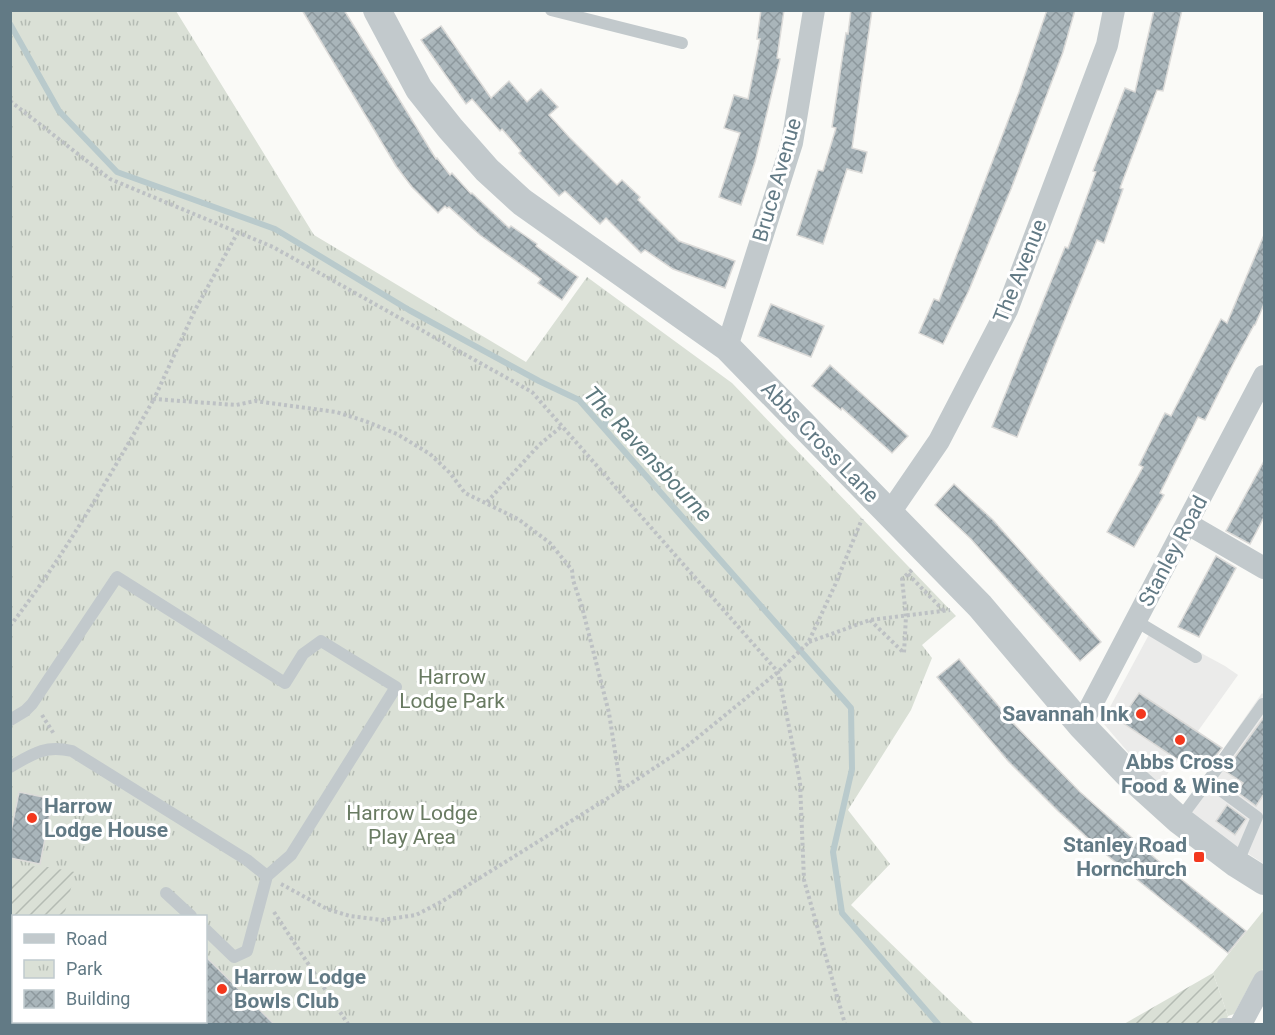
<svg xmlns="http://www.w3.org/2000/svg" width="1275" height="1035" font-family="Roboto,sans-serif">
<defs>
<pattern id="park-tufts" width="24" height="20" patternUnits="userSpaceOnUse" patternTransform="scale(1.5)"><rect width="24" height="20" fill="#dae0d6"/><path d="M3 7l-1-3M5 7V3M7 7l1-3M15 17l-1-3M17 17v-4M19 17l1-3" fill="none" stroke="#b4bbb3"/></pattern>
<pattern id="garden-furrows" width="10" height="10" patternUnits="userSpaceOnUse" patternTransform="scale(1.5)"><rect width="10" height="10" fill="#dae0d6"/><path d="M-1 1l2-2M0 10L10 0M9 11l2-2" fill="none" stroke="#b4bbb3"/></pattern>
<pattern id="building-cross-hatch" width="8" height="8" patternUnits="userSpaceOnUse" patternTransform="scale(1.5)"><rect width="8" height="8" fill="#a9b5ba"/><path d="M0 0l8 8M0 8l8-8" fill="none" stroke="#8d989d"/></pattern>
</defs>
<rect width="100%" height="100%" fill="#fafaf7"/>
<g fill="#ebebea">
<path d="M 1153,627 L 1225,666 L 1238,675 L 1158,787 L 1103,723 L 1103,720 Z"/>
<path d="M 1262,693 L 1264,695 L 1264,864 L 1181,810 Z"/>
</g>
<path fill="#dae0d6" d="M 1264,910 L 1264,968 L 1247,990 L 1234,1014 L 1228,1016 L 1213,973 Z"/>
<path fill="url(#park-tufts)" fill-rule="evenodd" d="M 10,11 L 176,11 L 314,235 L 526,362 L 587,277 L 732,383 L 956,616 L 922,645 L 932,658 L 911,710 L 848,810 L 890,864 L 851,905 L 974,1024 L 11,1024 ZM 14,916 L 206,916 L 206,1022 L 14,1022 Z"/>
<g fill="url(#garden-furrows)">
<path d="M 26,866 L 48,867 L 75,872 L 64,916 L 14,916 L 13,996 L 10,994 L 11,875 Z"/>
<path d="M 1213,973 L 1228,1016 L 1225,1024 L 1124,1024 Z"/>
</g>
<g fill="none" stroke-linecap="round" stroke-linejoin="round">
<g stroke="#b9cacc" stroke-width="6">
<path d="M 10,24 L 59,111 L 117,172 L 275,229 L 409,310 L 539,381 L 579,400 L 851,708 L 852,769 L 833,852 L 842,913 L 938,1024"/>
<path d="M 604,427 L 609,411"/>
</g>
</g>
<g fill="url(#building-cross-hatch)" stroke="#dcdbd9" stroke-width="1.5">
<path d="M 302,10 L 344,10 L 436,159 L 437,158 L 450,175 L 452,173 L 471,194 L 472,193 L 509,228 L 511,226 L 537,244 L 536,246 L 578,277 L 562,300 L 538,283 L 541,279 L 480,235 L 449,207 L 447,208 L 445,206 L 438,213 L 412,187 L 396,166 Z"/>
<path d="M 761,10 L 784,10 L 777,58 L 780,59 L 755,162 L 741,205 L 719,197 L 740,133 L 724,128 L 734,95 L 748,99 L 760,39 L 757,39 Z"/>
<path d="M 851,10 L 872,10 L 852,148 L 867,152 L 862,173 L 847,169 L 823,244 L 797,235 L 818,170 L 823,171 L 836,128 L 832,127 L 846,33 L 848,34 Z"/>
<path d="M 1047,10 L 1075,10 L 1063,52 L 1011,189 L 969,290 L 943,344 L 919,333 L 934,299 L 939,301 L 1019,92 Z"/>
<path d="M 1154,10 L 1182,10 L 1163,91 L 1157,90 L 1120,188 L 1123,189 L 1104,243 L 1097,240 L 1017,437 L 992,427 L 1065,247 L 1068,248 L 1096,172 L 1093,171 L 1125,88 L 1135,92 Z"/>
<path d="M 441,26 L 491,98 L 509,81 L 527,102 L 541,89 L 558,107 L 549,115 L 569,137 L 617,185 L 622,180 L 640,197 L 638,200 L 679,241 L 735,261 L 725,288 L 673,269 L 645,250 L 641,253 L 606,218 L 600,224 L 565,191 L 559,196 L 519,153 L 521,151 L 502,129 L 500,131 L 472,99 L 466,104 L 435,60 L 421,40 Z"/>
<path d="M 1264,235 L 1264,304 L 1255,325 L 1254,325 L 1233,364 L 1205,420 L 1198,417 L 1160,493 L 1164,495 L 1134,547 L 1107,532 L 1143,467 L 1139,465 L 1165,413 L 1171,416 L 1221,319 L 1227,323 Z"/>
<path d="M 771,304 L 824,326 L 811,357 L 758,336 Z"/>
<path d="M 830,365 L 908,436 L 892,453 L 842,408 L 841,410 L 812,386 Z"/>
<path d="M 1264,461 L 1264,517 L 1250,544 L 1226,531 Z"/>
<path d="M 954,484 L 993,520 L 1101,642 L 1080,661 L 971,539 L 935,505 Z"/>
<path d="M 1216,556 L 1236,568 L 1199,637 L 1178,627 Z"/>
<path d="M 959,659 L 1012,722 L 1080,792 L 1156,859 L 1246,931 L 1228,953 L 1103,852 L 1058,811 L 1008,761 L 937,677 Z"/>
<path d="M 1139,693 L 1222,748 L 1211,762 L 1203,756 L 1193,770 L 1120,721 Z"/>
<path d="M 1264,717 L 1264,794 L 1256,806 L 1237,792 L 1243,783 L 1225,771 Z"/>
<path d="M 19,792 L 53,799 L 40,864 L 10,858 L 10,836 Z"/>
<path d="M 1227,805 L 1246,819 L 1235,835 L 1216,821 Z"/>
<path d="M 206,957 L 274,1024 L 206,1024 Z"/>
</g>
<g fill="none" stroke-linecap="round" stroke-linejoin="round">
<g stroke="#bdc1c4" stroke-width="4" stroke-dasharray="3 3" stroke-linecap="butt">
<path d="M 10,101 L 110,179 L 273,247 L 532,392 L 778,672 L 800,782 L 804,880 L 845,1024"/>
<path d="M 238,232 L 195,310 L 154,399 L 236,405 L 255,401 L 336,412 L 365,421 L 397,434 L 430,454 L 450,473 L 465,493 L 518,519 L 550,543 L 572,570 L 573,580 L 582,607 L 609,713 L 621,790"/>
<path d="M 487,502 L 539,445 L 562,426"/>
<path d="M 908,574 L 944,611"/>
<path d="M 870,620 L 904,653 L 906,616 L 902,579 L 913,569"/>
<path d="M 10,626 C 65,555 109,477 154,399"/>
<path d="M 809,642 L 870,620 L 950,610"/>
<path d="M 42,715 L 54,734"/>
<path d="M 281,884 L 327,909 L 350,916 L 382,920 L 416,915 L 441,902 L 621,790 L 686,747 L 778,672 L 808,643 L 835,585 L 862,519"/>
<path d="M 274,912 L 348,1024"/>
</g>
<g stroke="#c2c9cc" stroke-width="12">
<path d="M 551,10 L 682,43"/>
<path d="M 1136,621 L 1196,657"/>
<path d="M 10,720 L 25,711 L 32,704 L 117,577 L 285,683 L 303,654 L 321,641 L 396,687 L 291,855 L 267,876 L 247,951 L 234,957 L 206,930"/>
<path d="M 10,767 C 34,753 45,745 72,751 L 247,860 L 267,876"/>
<path d="M 1208,781 L 1263,704"/>
<path d="M 1179,820 L 1208,781 L 1257,817 L 1237,864"/>
<path d="M 166,893 L 191,916"/>
<path d="M 1223,1024 L 1237,1024"/>
</g>
<g stroke="#c2c9cc" stroke-width="22">
<path d="M 727,347 L 792,143 L 814,10"/>
<path d="M 889,514 L 939,441 L 1007,310 L 1107,45 L 1114,10"/>
<path d="M 1188,524 L 1264,568"/>
<path d="M 1081,725 L 1264,376"/>
<path d="M 1241,1024 L 1264,981"/>
</g>
<path stroke="#c2c9cc" stroke-width="28" d="M 377,10 L 419,89 L 450,128 L 487,170 L 522,202 L 727,347 L 980,606 L 1081,725 L 1127,773 L 1179,820 L 1237,864 L 1264,881"/>
</g>
<g fill="#f3381e" stroke="#fff" stroke-width="2">
<circle cx="1141" cy="714" r="6"/>
<circle cx="1180" cy="740" r="6"/>
<circle cx="32" cy="818" r="6"/>
<rect x="1193" y="851" width="12" height="12" rx="3"/>
<circle cx="222" cy="989" r="6"/>
</g>
<g text-anchor="middle" dominant-baseline="central" stroke-width="6" stroke-linejoin="round" paint-order="stroke">
<g font-size="21" fill="#627a85" stroke="#fff">
<text transform="translate(777 180) rotate(-74)">Bruce Avenue</text>
<text transform="translate(1020 271) rotate(-68)">The Avenue</text>
<text transform="translate(820 442) rotate(46)">Abbs Cross Lane</text>
<text transform="translate(1173 551) rotate(-62)">Stanley Road</text>
</g>
<g font-size="21" fill="#697b62" stroke="#fff">
<text x="452" y="677">Harrow<tspan x="452" dy="24">Lodge Park</tspan></text>
<text x="412" y="813">Harrow Lodge<tspan x="412" dy="24">Play Area</tspan></text>
</g>
<g font-size="21" font-weight="bold" fill="#627a85" stroke="#fff" text-anchor="end">
<text x="1129" y="714">Savannah Ink</text>
<text x="1180" y="762" text-anchor="middle">Abbs Cross<tspan x="1180" dy="24">Food &amp; Wine</tspan></text>
<text x="44" y="806" text-anchor="start">Harrow<tspan x="44" dy="24">Lodge House</tspan></text>
<text x="1187" y="845">Stanley Road<tspan x="1187" dy="24">Hornchurch</tspan></text>
<text x="234" y="977" text-anchor="start">Harrow Lodge<tspan x="234" dy="24">Bowls Club</tspan></text>
</g>
<g font-size="22" font-style="italic" fill="#5d797e" stroke="#fff">
<text transform="translate(648 454) rotate(47)">The Ravensbourne</text>
</g>
</g>
<rect width="1275" height="1035" fill="none" stroke="#627a85" stroke-width="24"/>
<rect x="12" y="915" width="195" height="108" fill="#ffffff" stroke="#c0cace" stroke-width="1.5"/>
<rect x="24" y="934" width="30" height="9" fill="#c2c9cc" stroke="#c0cace" stroke-width="1.5"/>
<text x="66" y="945" font-size="18" fill="#627a85">Road</text>
<rect x="24" y="960" width="30" height="18" fill="url(#park-tufts)" stroke="#c0cace" stroke-width="1.5"/>
<text x="66" y="975" font-size="18" fill="#627a85">Park</text>
<rect x="24" y="990" width="30" height="18" fill="url(#building-cross-hatch)" stroke="#c0cace" stroke-width="1.5"/>
<text x="66" y="1005" font-size="18" fill="#627a85">Building</text>
</svg>
